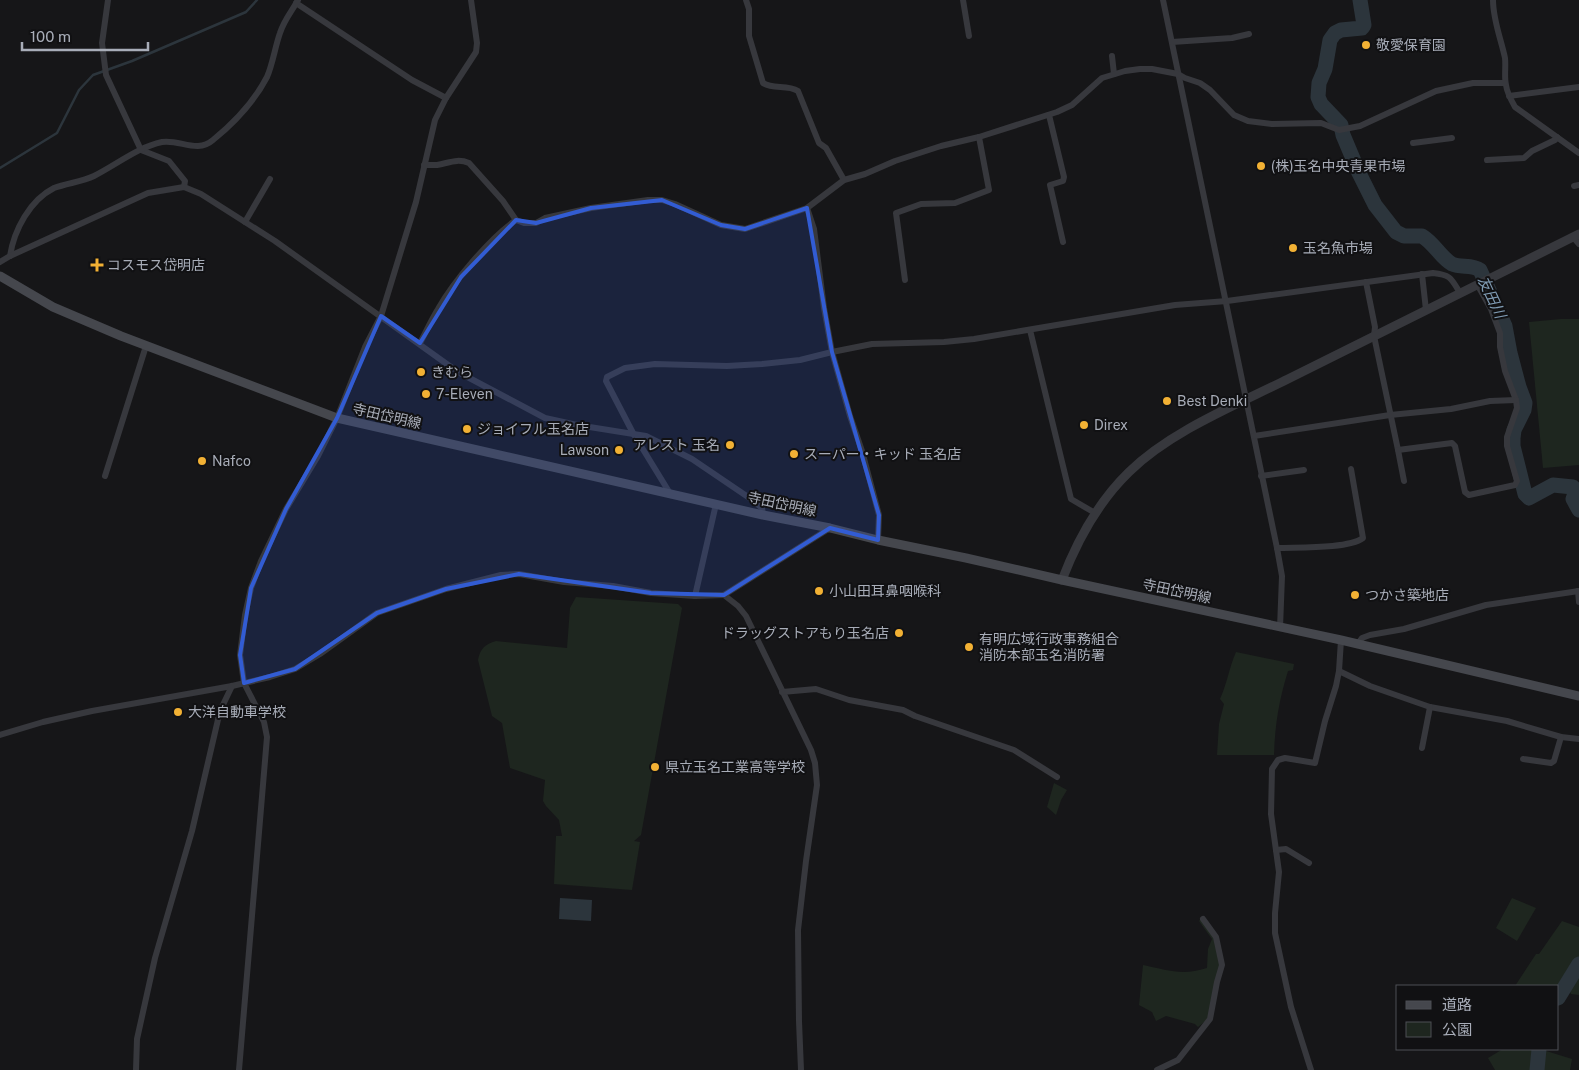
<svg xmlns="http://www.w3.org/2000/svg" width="1579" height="1070" font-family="'Public Sans','Noto Sans JP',sans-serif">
<rect width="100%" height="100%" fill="#161618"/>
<g fill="#1e261f">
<path d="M 1561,319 L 1579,319 L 1579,465 L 1543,468 L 1529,322 Z"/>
<path d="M 576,597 L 678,604 L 682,608 L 641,835 L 634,841 L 640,842 L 632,890 L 554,884 L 556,836 L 562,836 L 559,820 L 546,806 L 543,801 L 545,780 L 510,768 L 502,723 L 492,716 L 478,660 C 480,649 485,644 496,641 L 567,648 L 570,608 Z"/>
<path d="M 1236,652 L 1294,664 L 1293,670 L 1288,671 C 1279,700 1275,724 1274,755 L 1217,755 L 1219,724 L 1224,704 L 1220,699 C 1227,684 1229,668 1236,652 Z"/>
<path d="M 1054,783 L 1067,790 L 1061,800 L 1056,815 L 1047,807 Z"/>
<path d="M 1512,898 L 1536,908 L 1517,941 L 1496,928 Z"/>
<path d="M 1201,919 L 1214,938 L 1221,965 L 1208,1019 L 1198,1027 L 1195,1024 L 1166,1016 L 1156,1021 L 1152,1012 L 1139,1005 L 1143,965 C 1167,970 1182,976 1207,968 L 1208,949 L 1212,939 L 1199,921 Z"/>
<path d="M 1562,921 L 1579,927 L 1579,961 L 1558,995 L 1558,986 L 1515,986 L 1536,954 L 1539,954 Z"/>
<path d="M 1579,968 L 1579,995 L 1571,994 L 1568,988 Z"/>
<path d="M 1503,1049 L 1536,1049 L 1535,1070 L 1495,1070 L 1488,1058 Z"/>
<path d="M 1543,1050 L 1572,1059 L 1570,1070 L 1541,1070 Z"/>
</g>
<path fill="#2c353c" d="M 560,898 L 592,900 L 591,921 L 559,919 Z"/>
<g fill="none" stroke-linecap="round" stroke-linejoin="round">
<path stroke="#2c353c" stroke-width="2.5" d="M 0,168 L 57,133 L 79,90 L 93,75 L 132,61 L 246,12 L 257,0"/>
<g stroke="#2c353c" stroke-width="15">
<path d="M 1360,0 L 1364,25 L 1362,28 L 1341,30 L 1335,33 L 1330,40 L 1325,69 L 1319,83 L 1318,97 L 1321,104 L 1341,125 L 1343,135 L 1359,173 L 1375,205 L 1396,232 L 1404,236 L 1422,236 C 1434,243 1441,258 1452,264 C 1461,268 1472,264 1480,270 L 1505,326 L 1510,353 L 1519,387 L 1525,403 L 1524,410 L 1514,430 L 1513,438 L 1513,446 L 1525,494 L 1529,498 L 1553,485 L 1573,487 L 1575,493 L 1573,499 L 1579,510"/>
<path d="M 1558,998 L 1579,964"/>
<path d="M 1537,1070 L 1539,1049"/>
</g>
<g stroke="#37383d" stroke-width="6">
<path d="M 108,0 L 102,43 L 106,75 L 141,150 L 169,161 L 185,181 L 184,187"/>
<path d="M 746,0 L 749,9 L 749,36 L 763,83 C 773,90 787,84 798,91 L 819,143 L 826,148 L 844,180"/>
<path d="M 963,0 L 969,36"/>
<path d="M 1163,0 L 1277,548 L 1282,576 L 1280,628"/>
<path d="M 1493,0 C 1493,20 1501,39 1505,58 C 1506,67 1504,77 1506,85 C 1507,93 1511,100 1515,107 L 1579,153"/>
<path d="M 296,3 L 412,80 L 446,98"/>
<path d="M 1172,42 L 1232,38 L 1249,34"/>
<path d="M 1112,56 L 1114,74"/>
<path d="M 1509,96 L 1579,87"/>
<path d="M 1049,115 L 1064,177 L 1063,181 L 1050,185 L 1063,242"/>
<path d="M 1413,143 L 1452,138"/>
<path d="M 1487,160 L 1524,158 L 1532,151 L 1555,140 L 1557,137"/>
<path d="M 424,165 C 428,165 433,165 437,165 C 449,163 457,158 469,163 L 503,201 L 516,220 L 524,223 L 536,223 L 545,218 L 591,208 L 648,200 L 662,200 L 675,204 L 721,225 L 745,229 L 807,208 L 844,180 L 865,174 L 895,161 L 941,146 L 979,137 L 1057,112 L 1072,105 L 1102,78 L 1125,71 L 1140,69 L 1152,69 L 1178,74 L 1185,78 L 1200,83 L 1210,90 L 1234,115 L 1248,121 L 1272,124 L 1321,123 L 1339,130 L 1360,126 L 1436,91 L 1473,83 L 1505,83"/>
<path d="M 1574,186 L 1579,185"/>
<path d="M 807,208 L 814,229 L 824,308 L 832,352 L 850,416 L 862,451 L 879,515 L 878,540"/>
<path d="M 245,222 L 270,179"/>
<path d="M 1573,237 L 1579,244"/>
<path d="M 10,256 C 14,230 30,200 54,188 C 67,183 82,182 94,176 C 116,165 138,147 162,142 C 180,139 197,154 213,140 C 235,122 254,102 267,77 C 273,63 275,47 280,33 C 284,20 292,11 298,0"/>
<path d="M 0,262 L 10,256 L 148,193 L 184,187 L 201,194 L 275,241 L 458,372 L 545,418 L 577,425 L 646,436 L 692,459 L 751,499 L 762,508 L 763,515"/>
<path d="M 1422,274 L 1426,310"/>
<path d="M 905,280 L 896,213 L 921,204 L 955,203 L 989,190 L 979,137"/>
<path d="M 1366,282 L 1375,327 L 1374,336 L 1398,450 L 1452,443 L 1455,446 L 1465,492 L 1469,495 L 1515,485 L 1517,481 L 1507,446 L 1507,437 L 1517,408 L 1516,400 L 1505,371 L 1500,347 L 1500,333 L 1491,309 L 1477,284"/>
<path d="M 1030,330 L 1071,499 L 1095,513"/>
<path d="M 420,343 C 426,332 431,320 438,309 C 454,281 490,238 516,220"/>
<path d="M 1254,436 L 1390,415 L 1451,409 L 1490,401 L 1516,400"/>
<path d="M 1398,450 L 1404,481"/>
<path d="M 105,476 L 146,346"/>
<path d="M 1261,476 L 1304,470"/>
<path d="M 671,495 L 633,433 L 606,381 L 607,377 L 625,368 L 655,364 L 727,366 L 762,364 L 800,360 L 832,352 L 872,344 L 944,342 L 974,339 L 1175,305 L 1227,301 L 1433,273 C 1451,275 1451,278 1460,293"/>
<path d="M 1277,548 C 1298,547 1348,549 1363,538 L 1351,469"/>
<path d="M 1578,591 L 1579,602"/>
<path d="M 724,595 L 738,606 L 746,616 L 811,750 L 815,763 L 817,785 L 806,861 L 798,930 L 799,1021 L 801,1070"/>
<path d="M 695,596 L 716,504"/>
<path d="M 1357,645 L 1362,638 L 1370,635 L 1404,629 L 1486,605 L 1579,591"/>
<path d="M 1339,671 L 1370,686 L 1430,707 L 1507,721 L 1561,737 L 1579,739"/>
<path d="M 782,692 L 816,689 L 849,700 L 903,710 L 915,716 L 1014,750 L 1057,777"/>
<path d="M 0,735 L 43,722 L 92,711 L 232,686 L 270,677 L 295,669 L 320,654 L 377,613 L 446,589 L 501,575 L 519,574 L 564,582 L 613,586 L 651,593 L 695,596 L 724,595 L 830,528"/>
<path d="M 1422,748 L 1430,707"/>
<path d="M 1523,759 L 1551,763 L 1554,761 L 1561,737"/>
<path d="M 1276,850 L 1286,849 L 1309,863"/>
<path d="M 136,1070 L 137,1039 L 155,958 L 192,831 L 220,711 L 232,686"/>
<path d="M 239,1070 L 267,737 L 264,722 L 244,683 L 240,655 L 245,615 L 251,588 L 261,561 L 286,509 L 318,456 L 337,418 L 365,347 L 381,316 L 416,202 L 435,120 L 446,98 L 476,52 L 477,43 L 471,0"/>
<path d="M 1157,1070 L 1178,1060 L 1210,1019 L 1217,982 L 1222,965 L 1216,937 L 1203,919"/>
<path d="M 1311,1070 L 1291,1007 L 1275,933 L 1275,913 L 1279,872 L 1271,814 L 1272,769 L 1278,760 L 1285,758 L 1315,763 L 1325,721 L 1336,686 L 1339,671 L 1341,640"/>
</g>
<path stroke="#37383d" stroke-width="9" d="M 1062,580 C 1077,541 1098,502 1129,472 C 1171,431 1236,405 1288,379 C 1385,331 1482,283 1579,234"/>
<path stroke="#45474d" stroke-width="9" d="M 0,276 L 53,307 L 121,336 L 337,418 L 763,515 L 830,528 L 878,540 L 966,558 L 1062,580 L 1341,640 L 1579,696"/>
</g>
<path fill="#325cd3" fill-opacity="0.2" stroke="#325cd3" stroke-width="4" stroke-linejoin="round" d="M 662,200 L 721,225 L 745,229 L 807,208 L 832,352 L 879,515 L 878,540 L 830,528 L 724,595 L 651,593 L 519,574 L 446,589 L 377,613 L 295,669 L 244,683 L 240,655 L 251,588 L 286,509 L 337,418 L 381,316 L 420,343 L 461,277 L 516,220 L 536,223 L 591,208 Z"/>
<g fill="#f2b134" stroke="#111113" stroke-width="2">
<circle cx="1366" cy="45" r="5"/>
<circle cx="1261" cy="166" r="5"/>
<circle cx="1293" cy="248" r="5"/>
<path d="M94.5 257.5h5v5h5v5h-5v5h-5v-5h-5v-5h5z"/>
<circle cx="421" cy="372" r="5"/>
<circle cx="426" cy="394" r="5"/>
<circle cx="1167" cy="401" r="5"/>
<circle cx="1084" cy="425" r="5"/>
<circle cx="467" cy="429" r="5"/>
<circle cx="730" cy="445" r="5"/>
<circle cx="619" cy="450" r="5"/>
<circle cx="794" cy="454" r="5"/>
<circle cx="202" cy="461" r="5"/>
<circle cx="819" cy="591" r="5"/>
<circle cx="1355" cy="595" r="5"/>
<circle cx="899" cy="633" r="5"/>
<circle cx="969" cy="647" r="5"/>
<circle cx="178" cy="712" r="5"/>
<circle cx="655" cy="767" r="5"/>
</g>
<g text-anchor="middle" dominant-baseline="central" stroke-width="4" stroke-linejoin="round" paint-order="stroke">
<g font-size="14" fill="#a8adb8" stroke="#111113" text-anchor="start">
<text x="1376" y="45">敬愛保育園</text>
<text x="1271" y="166">(株)玉名中央青果市場</text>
<text x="1303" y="248">玉名魚市場</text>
<text x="107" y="265">コスモス岱明店</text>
<text x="431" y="372">きむら</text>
<text x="436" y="394">7-Eleven</text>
<text x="1177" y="401">Best Denki</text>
<text x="1094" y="425">Direx</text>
<text x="477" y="429">ジョイフル玉名店</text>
<text x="720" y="445" text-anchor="end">アレスト 玉名</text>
<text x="609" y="450" text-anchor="end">Lawson</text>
<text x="804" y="454">スーパー・キッド 玉名店</text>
<text x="212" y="461">Nafco</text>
<text x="829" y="591">小山田耳鼻咽喉科</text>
<text x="1365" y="595">つかさ築地店</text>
<text x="889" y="633" text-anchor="end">ドラッグストアもり玉名店</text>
<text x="979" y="639">有明広域行政事務組合<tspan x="979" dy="16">消防本部玉名消防署</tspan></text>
<text x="188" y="712">大洋自動車学校</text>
<text x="665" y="767">県立玉名工業高等学校</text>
</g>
<g font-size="14" fill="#a8adb8" stroke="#111113">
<text transform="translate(387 416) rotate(13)">寺田岱明線</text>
<text transform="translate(782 504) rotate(12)">寺田岱明線</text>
<text transform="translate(1177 591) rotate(12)">寺田岱明線</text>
</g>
<g font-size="15" font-style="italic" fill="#7f9bb3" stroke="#111113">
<text transform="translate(1492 297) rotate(65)">友田川</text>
</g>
</g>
<rect x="1396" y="985" width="162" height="65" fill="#111113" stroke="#4d4f55"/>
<rect x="1406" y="1001" width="25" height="8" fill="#45474d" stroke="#4d4f55"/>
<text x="1442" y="1010" font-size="15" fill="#a8adb8">道路</text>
<rect x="1406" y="1022" width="25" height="15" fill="#1e261f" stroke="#4d4f55"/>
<text x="1442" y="1035" font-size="15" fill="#a8adb8">公園</text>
<path d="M22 42v8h126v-8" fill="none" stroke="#a8adb8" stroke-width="2.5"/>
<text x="30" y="42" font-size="15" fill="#a8adb8" stroke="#111113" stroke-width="4" paint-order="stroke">100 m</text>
</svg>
